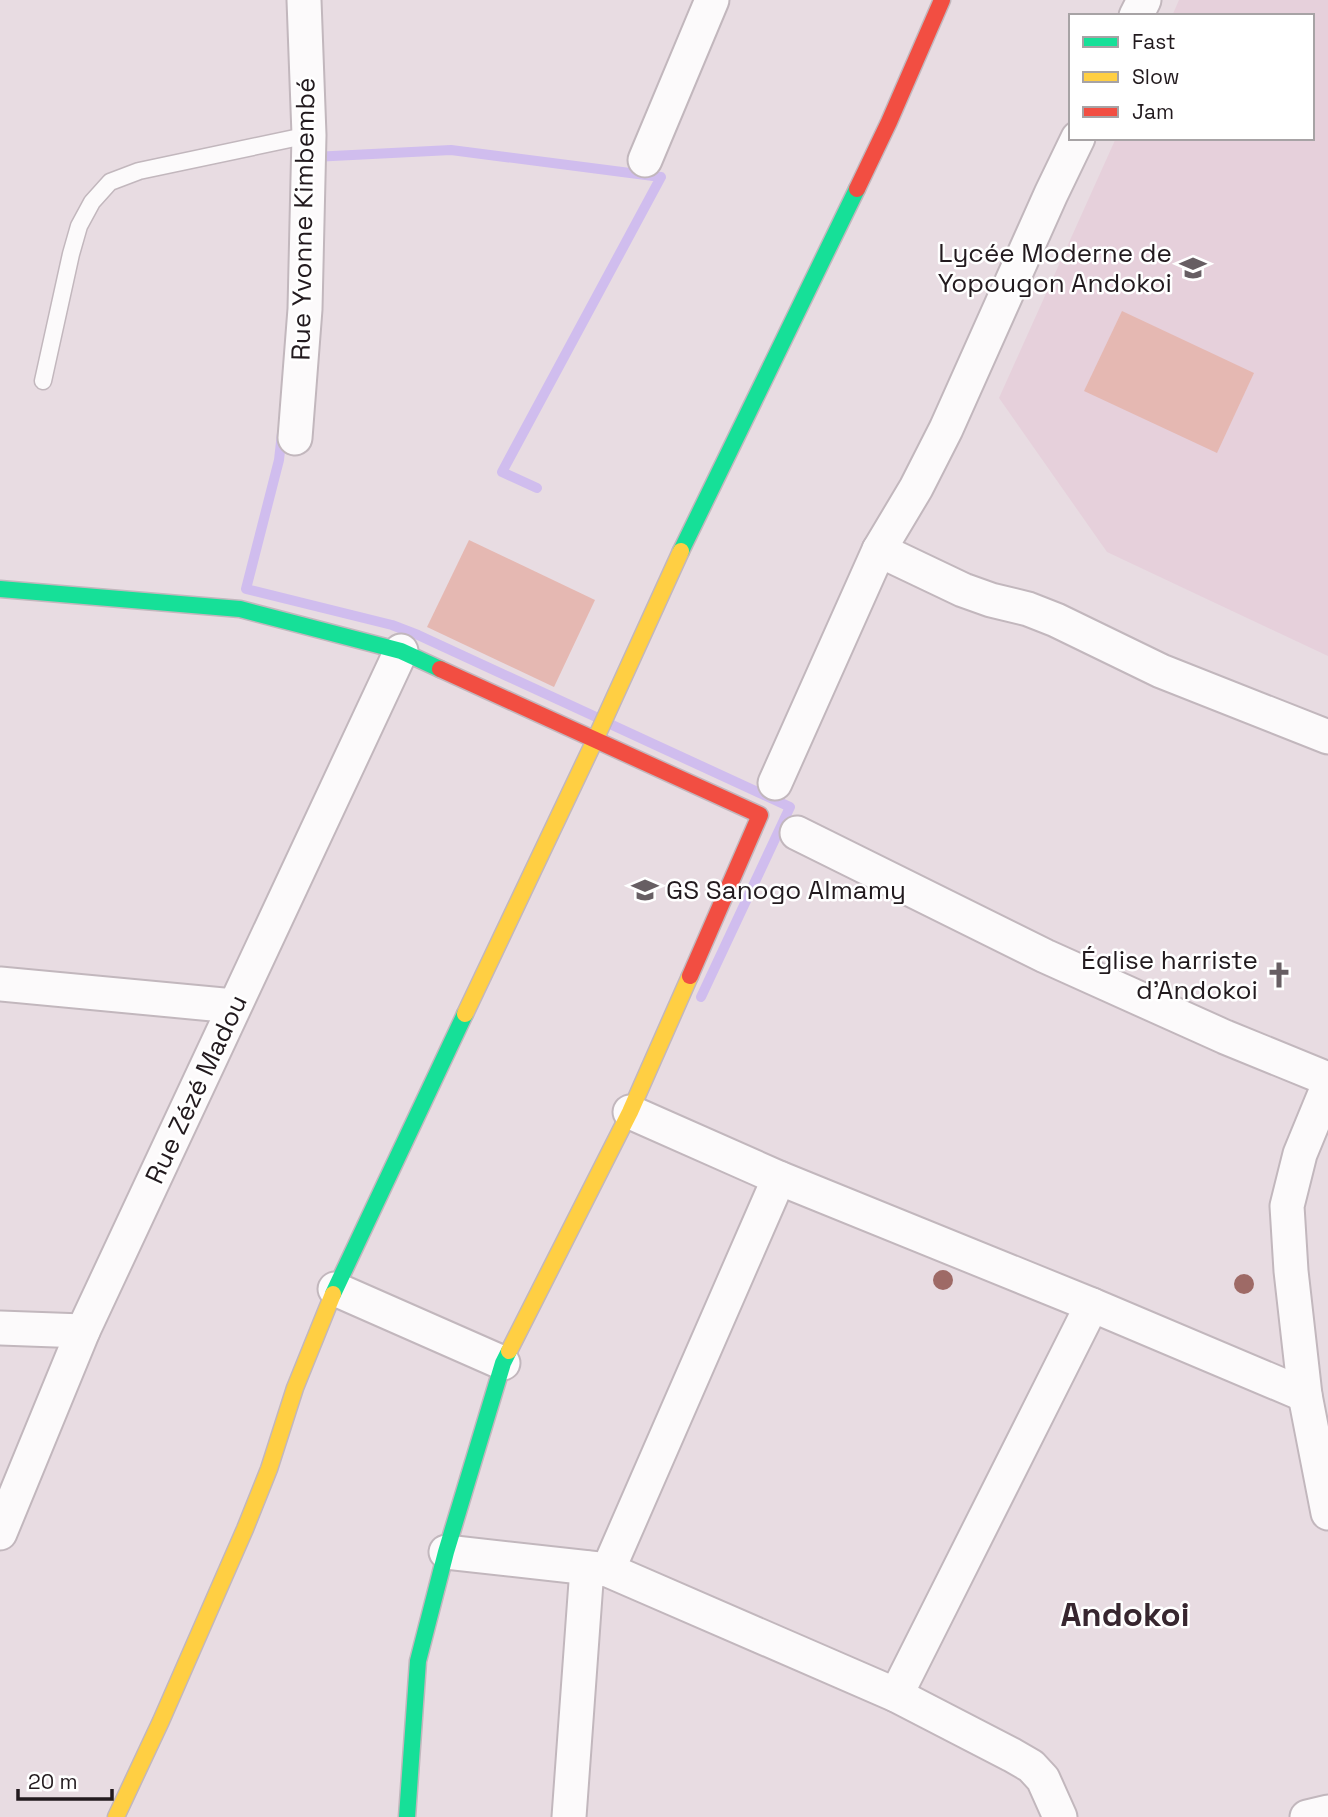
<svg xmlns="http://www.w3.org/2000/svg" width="1328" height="1817" font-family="'Space Grotesk',sans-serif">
<rect width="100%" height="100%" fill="#e8dce2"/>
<path fill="#e6d0db" d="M 1179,0 L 1328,0 L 1328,656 L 1107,552 L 999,398 L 1116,138 L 1312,138 L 1312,16 L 1172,16 Z"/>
<g fill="#e5b8b2">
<path d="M 1122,311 L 1254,373 L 1217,453 L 1084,391 Z"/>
<path d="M 469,540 L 595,600 L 554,687 L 427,627 Z"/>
</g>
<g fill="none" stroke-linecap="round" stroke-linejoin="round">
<g stroke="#d0bdee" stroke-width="10">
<path d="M 313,157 L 451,150 L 661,177 L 502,472 L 537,488"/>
<path d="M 282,433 L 279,460 L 246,589 L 392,625 L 418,635 L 596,717"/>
<path d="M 610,724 L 790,807 L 701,997"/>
</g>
<g stroke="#c2b7bd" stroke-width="19">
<path id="lane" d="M 43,381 L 71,254 L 79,226 L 92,202 L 110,182 L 139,171 L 309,135"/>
</g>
<g stroke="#c2b7bd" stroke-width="37">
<g id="street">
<path d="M 1136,16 L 1144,0"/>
<path d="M 645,160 L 712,0"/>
<path d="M 295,438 L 305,309 L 309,135 L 304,0"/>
<path d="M 879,550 L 963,590 L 991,600 L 1028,609 L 1056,620 L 1161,671 L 1328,737"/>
<path d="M 775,783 L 879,550 L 916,488 L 946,429 L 1051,194 L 1078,138"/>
<path d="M 797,833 L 1045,956 L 1225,1037 L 1328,1079"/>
<path d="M 0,984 L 234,1006"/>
<path d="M 1328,1086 L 1300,1154 L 1287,1206 L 1291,1271 L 1305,1395 L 1328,1513"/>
<path d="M 630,1112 L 779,1178 L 1092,1305 L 1305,1395"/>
<path d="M 335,1289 L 503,1363"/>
<path d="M 0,1328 L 83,1331"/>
<path d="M 0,1533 L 83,1331 L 401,651"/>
<path d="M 446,1552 L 608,1570 L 896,1695 L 1012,1755 L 1031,1766 L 1043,1779 L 1060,1817"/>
<path d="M 608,1570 L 779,1178"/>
<path d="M 896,1695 L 1092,1305"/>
<path d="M 569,1817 L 587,1568"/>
<path d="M 1307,1817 L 1328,1812"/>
</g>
</g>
<g stroke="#c2b7bd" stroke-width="19">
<g id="fast">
<path d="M 681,551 L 857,189"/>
<path d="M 0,589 L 240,609 L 401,651 L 440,669"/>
<path d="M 333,1294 L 465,1014"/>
<path d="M 407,1817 L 418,1661 L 446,1552 L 503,1363 L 509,1351"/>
</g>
</g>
<g stroke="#c2b7bd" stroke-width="19">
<g id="slow">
<path d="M 465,1014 L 595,740 L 681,551"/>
<path d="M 509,1351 L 630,1112 L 690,976"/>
<path d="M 116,1817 L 161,1721 L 245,1529 L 269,1469 L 295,1388 L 333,1294"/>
</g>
</g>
<g stroke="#c2b7bd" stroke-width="19">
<g id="jam">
<path d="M 857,189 L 889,122 L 942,0"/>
<path d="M 440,669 L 760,815 L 690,976"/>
</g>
</g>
<use href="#lane" stroke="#fcfafb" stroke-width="16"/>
<use href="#street" stroke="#fcfafb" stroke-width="33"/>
<use href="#fast" stroke="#16e098" stroke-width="16"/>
<use href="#slow" stroke="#ffcf43" stroke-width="16"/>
<use href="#jam" stroke="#f24e42" stroke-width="16"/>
</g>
<g fill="#9e6a66">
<circle cx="943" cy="1280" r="10"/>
<circle cx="1244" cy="1284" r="10"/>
</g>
<defs>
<g id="school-bare" transform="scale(2.1)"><path d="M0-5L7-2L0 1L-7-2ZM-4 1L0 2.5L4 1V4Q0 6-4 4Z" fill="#675e63" stroke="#fff" stroke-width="2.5" paint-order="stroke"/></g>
<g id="church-bare" transform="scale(2.1)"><path d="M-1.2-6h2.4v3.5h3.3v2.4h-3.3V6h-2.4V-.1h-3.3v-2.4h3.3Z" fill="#675e63" stroke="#fff" stroke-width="2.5" paint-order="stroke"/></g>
</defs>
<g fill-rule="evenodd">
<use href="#school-bare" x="1193" y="268"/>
<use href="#school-bare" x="645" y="890"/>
<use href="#church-bare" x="1279" y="975"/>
</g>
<g text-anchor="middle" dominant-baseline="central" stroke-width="5" stroke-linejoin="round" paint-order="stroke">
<g font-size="26" fill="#221a1e" stroke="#fff">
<text transform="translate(303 219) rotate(-89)">Rue Yvonne Kimbembé</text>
<text transform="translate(196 1089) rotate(-65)">Rue Zézé Madou</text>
</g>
<g font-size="26" fill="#221a1e" stroke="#fff" text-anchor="end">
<text x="1172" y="253">Lycée Moderne de<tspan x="1172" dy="30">Yopougon Andokoi</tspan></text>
<text x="666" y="890" text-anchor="start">GS Sanogo Almamy</text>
<text x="1258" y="960">Église harriste<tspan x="1258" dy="30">d'Andokoi</tspan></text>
</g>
<g font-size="33" font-weight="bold" fill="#37262f" stroke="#fff">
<text x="1125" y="1615">Andokoi</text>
</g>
</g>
<rect x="1069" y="14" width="245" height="126" fill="#ffffff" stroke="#a7a3a5" stroke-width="2"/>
<rect x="1083" y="37" width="35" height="10" fill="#16e098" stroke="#a7a3a5" stroke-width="2"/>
<text x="1132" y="49" font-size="21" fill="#221a1e">Fast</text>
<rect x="1083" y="72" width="35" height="10" fill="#ffcf43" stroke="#a7a3a5" stroke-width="2"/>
<text x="1132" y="84" font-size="21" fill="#221a1e">Slow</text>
<rect x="1083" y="107" width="35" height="10" fill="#f24e42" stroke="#a7a3a5" stroke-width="2"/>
<text x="1132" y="119" font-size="21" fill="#221a1e">Jam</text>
<path d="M18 1789v10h94v-10" fill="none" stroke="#221a1e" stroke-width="3.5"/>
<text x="28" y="1789" font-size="21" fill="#221a1e" stroke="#ffffff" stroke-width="5" paint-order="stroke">20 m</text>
</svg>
